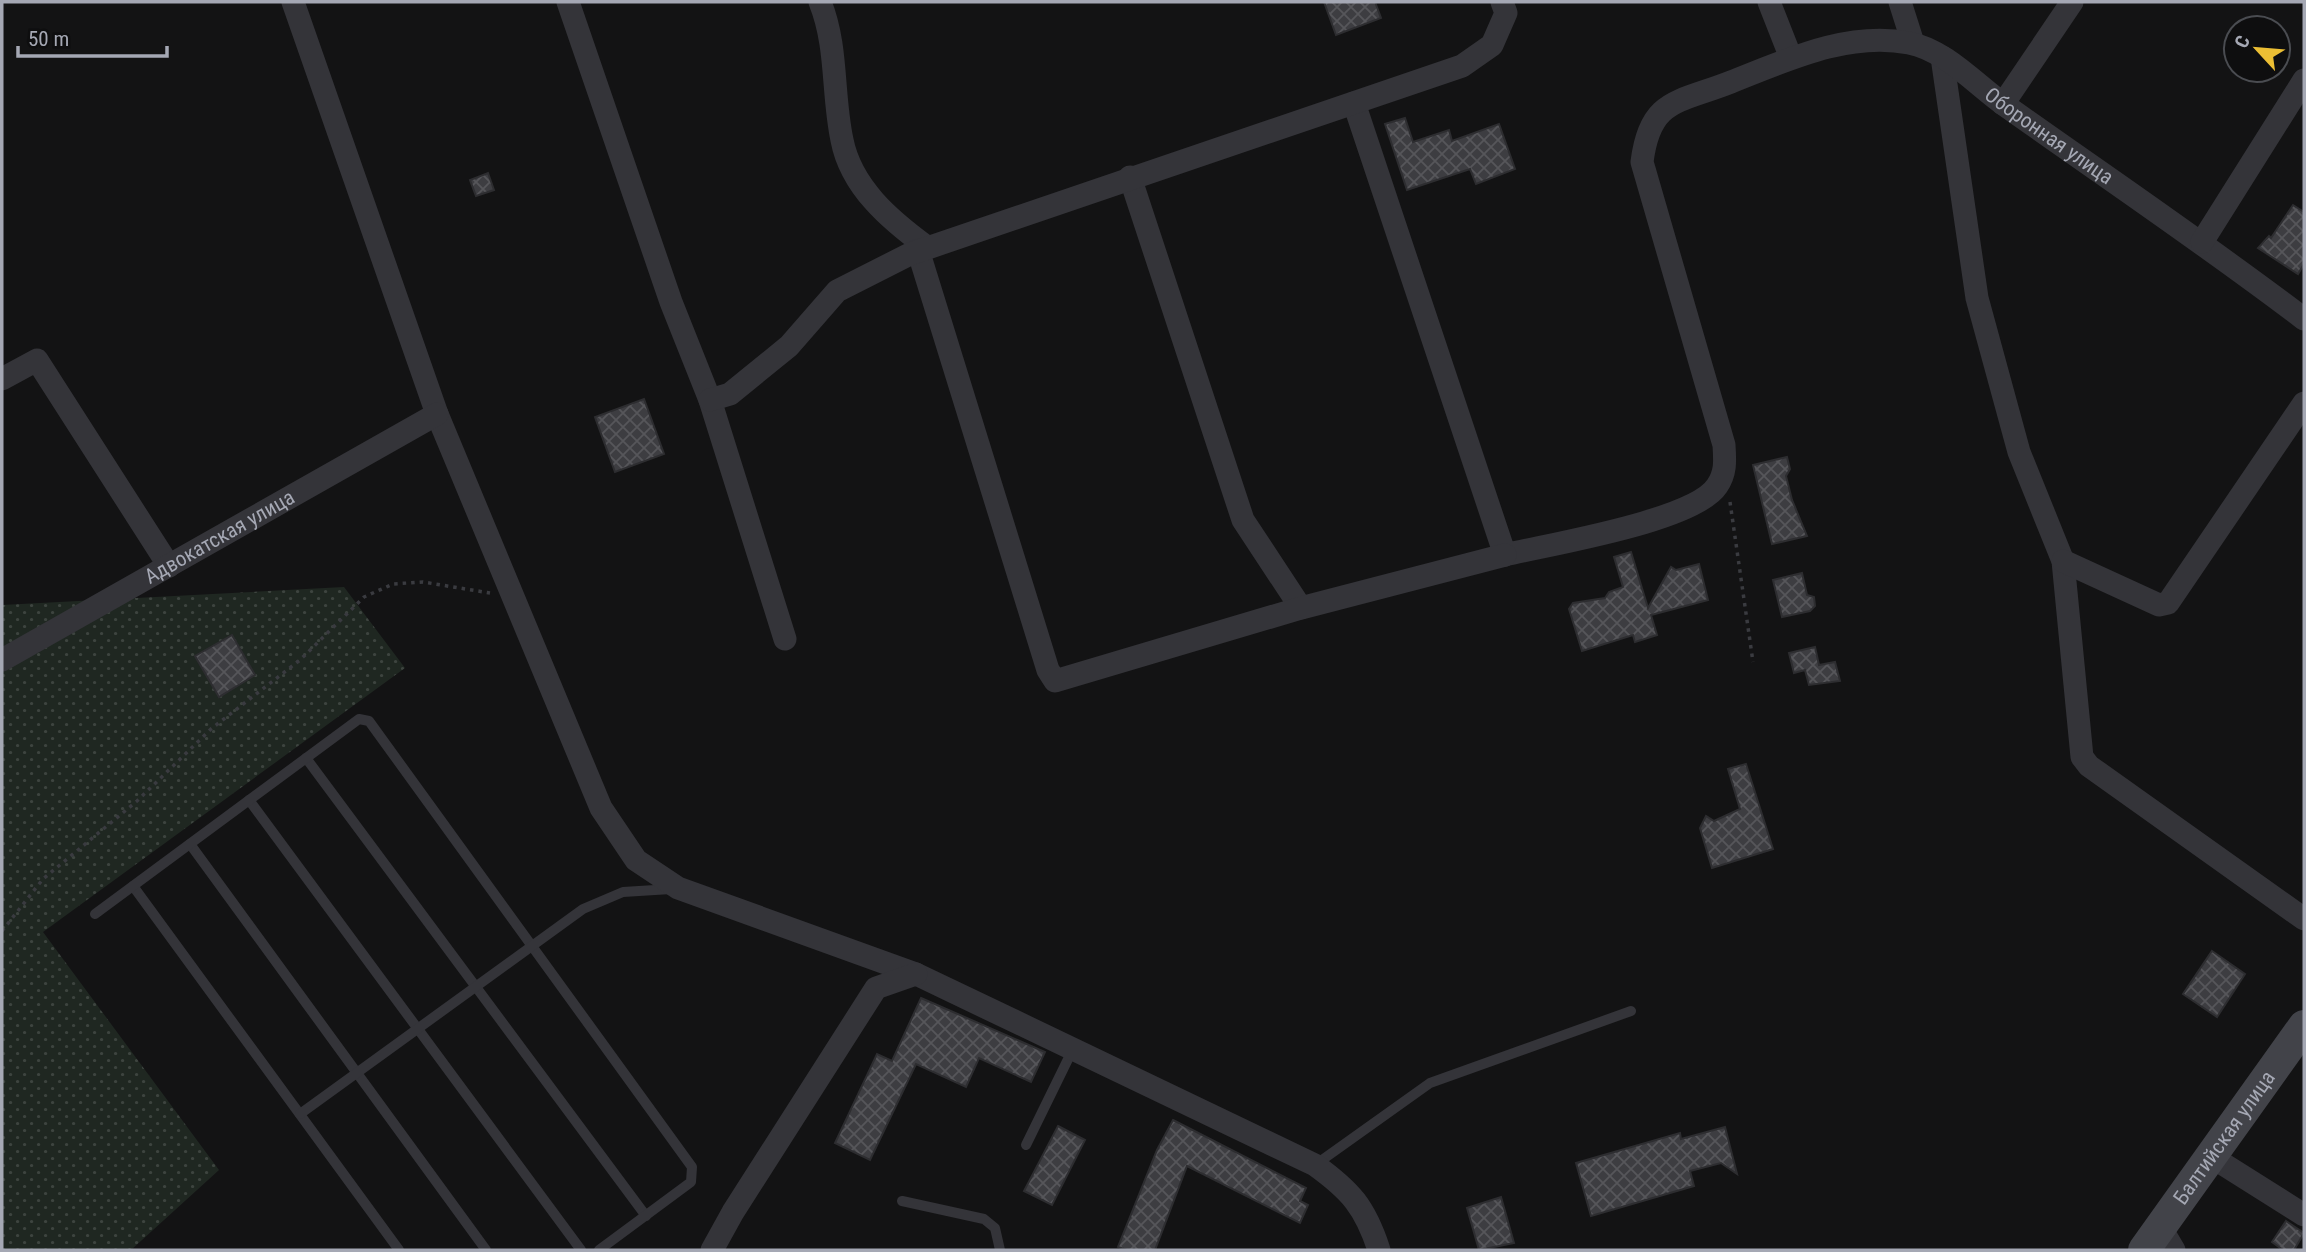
<svg xmlns="http://www.w3.org/2000/svg" width="2306" height="1252" font-family="'Roboto Condensed',sans-serif">
<defs>
<pattern id="grass-dots" width="8" height="8" patternUnits="userSpaceOnUse" patternTransform="scale(1.75)"><rect width="8" height="8" fill="#1f2721"/><path d="M2 2h.1M6 6h.1" fill="none" stroke="#3d443f" stroke-width="1.8" stroke-linecap="round"/></pattern>
<pattern id="building-cross-hatch" width="8" height="8" patternUnits="userSpaceOnUse" patternTransform="scale(1.75)"><rect width="8" height="8" fill="#3d3d41"/><path d="M0 0l8 8M0 8l8-8" fill="none" stroke="#56565a"/></pattern>
</defs>
<rect width="100%" height="100%" fill="#131314"/>
<path fill="url(#grass-dots)" d="M 344,587 L 405,668 L 43,932 L 219,1170 L 131,1250 L 2,1250 L 2,605 Z"/>
<g fill="url(#building-cross-hatch)" stroke="#2d2d30" stroke-width="2">
<path d="M 1324,2 L 1375,2 L 1381,18 L 1336,35 Z"/>
<path d="M 1405,118 L 1413,142 L 1449,130 L 1452,141 L 1499,124 L 1515,169 L 1476,184 L 1470,169 L 1407,190 L 1385,124 Z"/>
<path d="M 488,173 L 494,190 L 476,196 L 470,180 Z"/>
<path d="M 2293,205 L 2304,212 L 2304,264 L 2298,274 L 2258,248 L 2269,236 L 2271,238 Z"/>
<path d="M 644,399 L 664,454 L 615,472 L 595,417 Z"/>
<path d="M 1787,457 L 1790,469 L 1786,476 L 1792,500 L 1807,536 L 1772,544 L 1753,465 Z"/>
<path d="M 1631,552 L 1648,608 L 1671,567 L 1676,570 L 1699,564 L 1708,600 L 1651,615 L 1657,635 L 1635,642 L 1633,635 L 1582,651 L 1569,609 L 1573,603 L 1605,598 L 1609,592 L 1623,587 L 1614,557 Z"/>
<path d="M 1802,573 L 1807,595 L 1814,597 L 1815,606 L 1810,611 L 1782,617 L 1773,580 Z"/>
<path d="M 232,635 L 255,675 L 219,697 L 195,656 Z"/>
<path d="M 1815,647 L 1819,665 L 1835,662 L 1840,681 L 1809,685 L 1805,670 L 1794,673 L 1789,653 Z"/>
<path d="M 1746,764 L 1773,849 L 1712,868 L 1700,828 L 1706,816 L 1714,821 L 1740,809 L 1728,769 Z"/>
<path d="M 2212,951 L 2245,974 L 2217,1017 L 2183,994 Z"/>
<path d="M 921,998 L 1045,1052 L 1031,1082 L 979,1058 L 966,1087 L 916,1064 L 870,1160 L 835,1143 L 877,1054 L 892,1061 Z"/>
<path d="M 1173,1120 L 1306,1188 L 1300,1201 L 1308,1205 L 1300,1223 L 1187,1166 L 1155,1250 L 1127,1250 L 1118,1247 L 1157,1150 Z"/>
<path d="M 1058,1126 L 1085,1140 L 1052,1205 L 1024,1191 Z"/>
<path d="M 1725,1127 L 1737,1174 L 1721,1163 L 1690,1171 L 1694,1186 L 1591,1216 L 1576,1163 L 1680,1133 L 1681,1139 Z"/>
<path d="M 1501,1197 L 1514,1243 L 1479,1250 L 1467,1208 Z"/>
<path d="M 2286,1221 L 2304,1233 L 2294,1250 L 2283,1250 L 2272,1242 Z"/>
</g>
<g fill="none" stroke-linecap="round" stroke-linejoin="round">
<g stroke="#3a3b40" stroke-width="3.5" stroke-dasharray="3.5 5" stroke-linecap="butt">
<path d="M 1730,502 L 1753,662"/>
<path d="M 2,931 L 43,879 L 137,801 L 211,729 L 300,660 L 364,597 L 393,584 L 423,582 L 490,593"/>
</g>
<g stroke="#343439" stroke-width="10">
<path d="M 306,758 L 646,1216"/>
<path d="M 249,800 L 581,1250"/>
<path d="M 190,844 L 486,1250"/>
<path d="M 133,886 L 399,1250"/>
<path d="M 95,914 L 359,719 L 369,721 L 692,1167 L 691,1182 L 599,1250"/>
<path d="M 300,1114 L 583,909 L 623,892 L 671,889"/>
<path d="M 1026,1145 L 1073,1049"/>
<path d="M 1315,1165 L 1430,1083 L 1631,1011"/>
<path d="M 902,1201 L 984,1219 L 995,1228 L 1000,1250"/>
</g>
<g stroke="#343439" stroke-width="23">
<path d="M 293,2 L 437,414 L 601,808 L 636,860 L 678,888 L 916,974 L 1315,1165 C 1351,1191 1365,1207 1379,1250"/>
<path d="M 568,2 L 671,302 L 710,400 L 785,639"/>
<path d="M 820,2 C 838,47 832,93 842,140 C 851,187 890,220 927,247"/>
<path d="M 1769,2 L 1791,58"/>
<path d="M 1900,2 L 1913,43"/>
<path d="M 1942,57 L 1977,298 L 2019,452 L 2063,561 L 2082,757 L 2089,766 L 2304,919"/>
<path id="s1" d="M 1354,103 L 1505,555 C 1550,544 1694,521 1717,486 C 1726,473 1725,461 1724,445 L 1642,162 C 1650,98 1678,103 1731,82 C 1787,60 1848,31 1909,43 C 1946,50 1977,86 2006,106 C 2106,177 2207,245 2304,319"/>
<path d="M 2003,104 L 2072,2"/>
<path d="M 1130,177 L 1243,520 L 1301,608"/>
<path d="M 2202,242 L 2304,80"/>
<path d="M 918,250 L 1048,670 L 1055,681 L 1301,608 L 1505,555"/>
<path d="M 2,379 L 37,360 L 169,566"/>
<path d="M 710,400 L 730,394 L 789,346 L 837,291 L 910,254 L 1462,66 L 1492,45 L 1506,13 L 1502,2"/>
<path d="M 2063,561 L 2159,605 L 2168,603 L 2304,403"/>
<path id="s2" d="M 2,660 L 437,414"/>
<path d="M 2212,1157 L 2304,1215"/>
<path d="M 2161,1228 L 2174,1250"/>
<path d="M 712,1250 L 733,1212 L 876,988 L 916,974"/>
</g>
<path stroke="#424349" stroke-width="32" id="s3" d="M 2144,1250 L 2304,1026"/>
</g>
<g text-anchor="middle" dominant-baseline="central" stroke-width="6" stroke-linejoin="round" paint-order="stroke">
<g font-size="21" fill="#a5a8b4" stroke="#0e0e0f">
<text stroke="none"><textPath href="#s1" startOffset="1524">Оборонная улица</textPath></text>
<text stroke="none"><textPath href="#s2" startOffset="250">Адвокатская улица</textPath></text>
<text stroke="none"><textPath href="#s3" startOffset="138">Балтийская улица</textPath></text>
</g>
</g>
<rect width="2306" height="1252" fill="none" stroke="#a5a8b4" stroke-width="7"/>
<g transform="translate(2257 49) rotate(296)"><circle r="33" fill="#0e0e0f" stroke="#4a4c51" stroke-width="2"/>
<path d="M0-5L12 26L0 18L-12 26Z" fill="#ebbe34"/>
<text y="-10" font-size="19" font-weight="bold" text-anchor="middle" fill="#a5a8b4">С</text>
</g>
<path d="M18 46v10h149v-10" fill="none" stroke="#a5a8b4" stroke-width="3.5"/>
<text x="28" y="46" font-size="21" fill="#a5a8b4" stroke="#0e0e0f" stroke-width="5" paint-order="stroke">50 m</text>
</svg>
